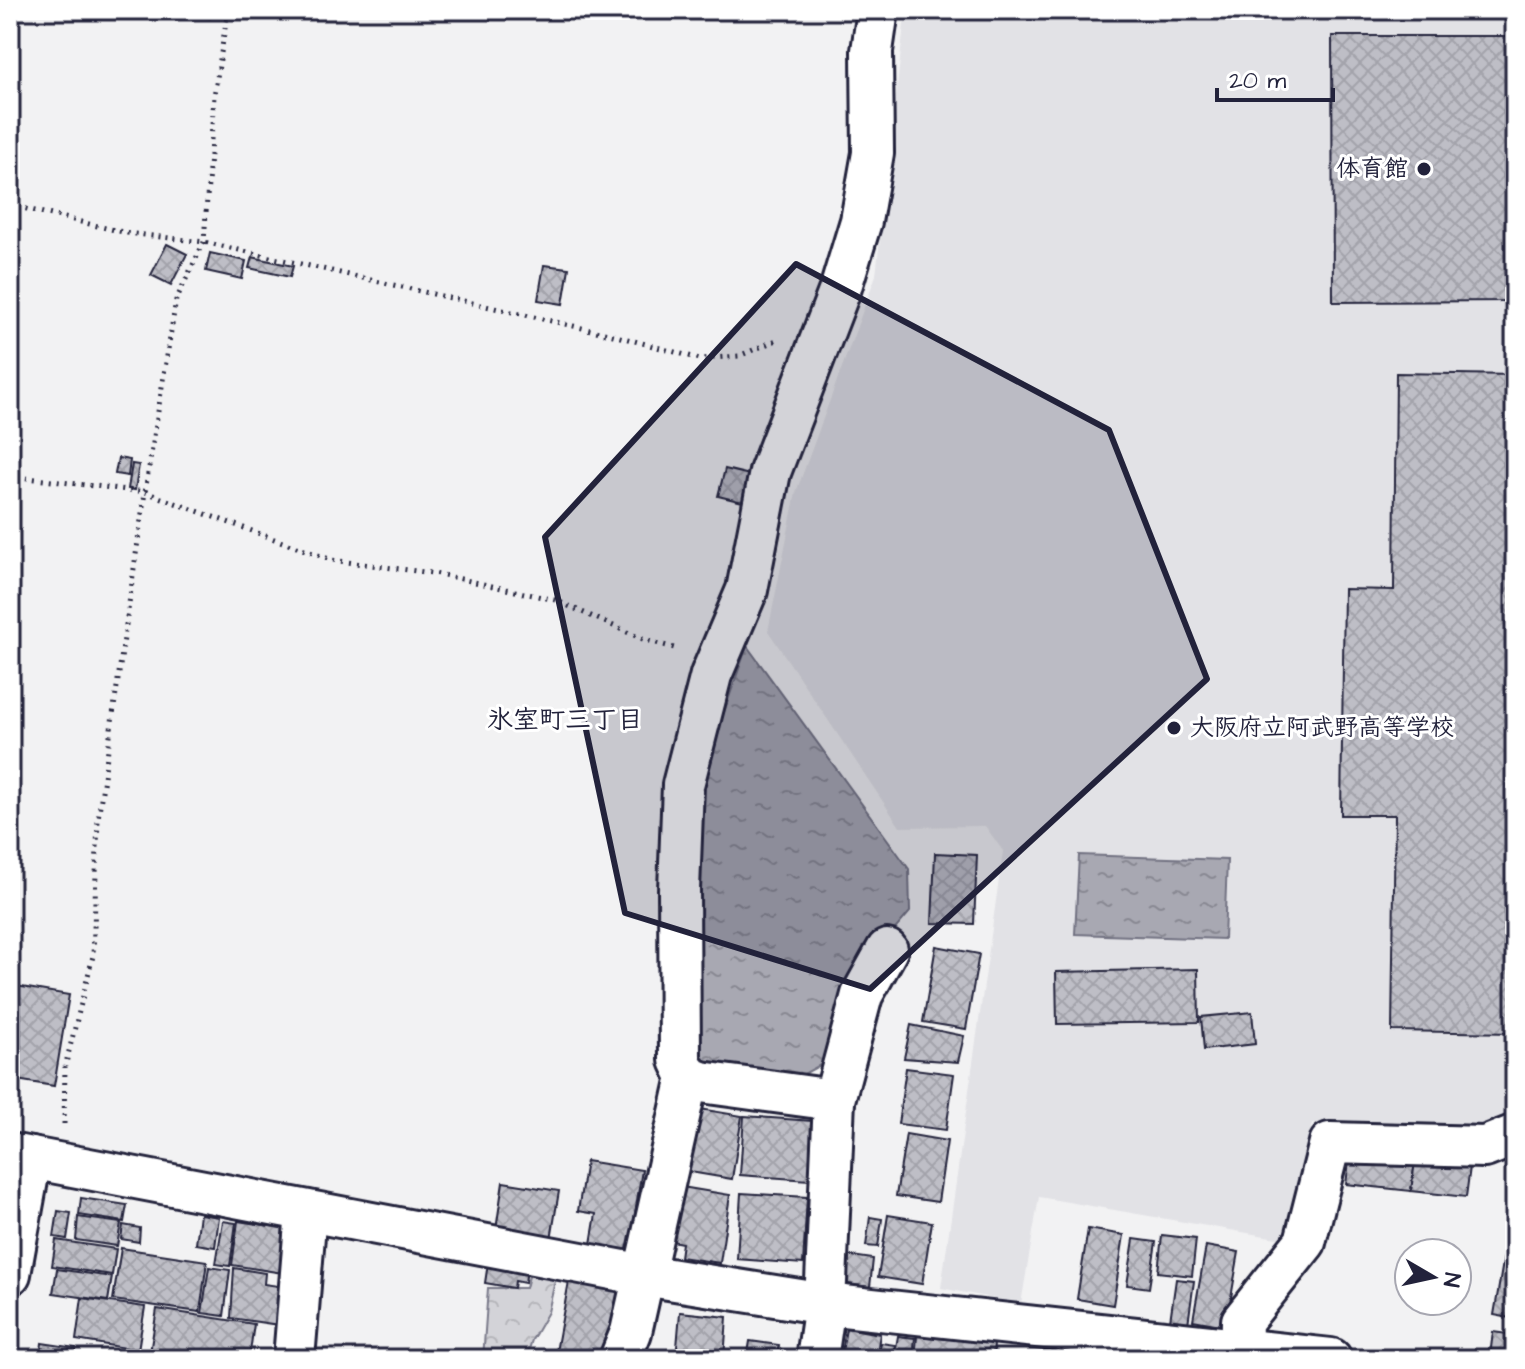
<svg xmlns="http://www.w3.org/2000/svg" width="1525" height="1369" font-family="'Architects Daughter','Klee One',sans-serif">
<defs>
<pattern id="forest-crowns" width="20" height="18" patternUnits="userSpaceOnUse" patternTransform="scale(2)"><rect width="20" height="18" fill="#d3d3d8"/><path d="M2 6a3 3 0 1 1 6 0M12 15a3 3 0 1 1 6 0" fill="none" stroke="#b5b5ba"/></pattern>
<pattern id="water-ripples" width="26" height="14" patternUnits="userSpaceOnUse" patternTransform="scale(2)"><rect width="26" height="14" fill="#a8a8b2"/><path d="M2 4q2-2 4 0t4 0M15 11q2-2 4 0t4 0" fill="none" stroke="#888892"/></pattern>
<pattern id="building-cross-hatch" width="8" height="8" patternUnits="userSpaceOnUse" patternTransform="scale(2)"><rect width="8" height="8" fill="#bebec6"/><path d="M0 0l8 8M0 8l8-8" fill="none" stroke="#a3a3ab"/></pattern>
</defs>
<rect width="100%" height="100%" fill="#f2f2f3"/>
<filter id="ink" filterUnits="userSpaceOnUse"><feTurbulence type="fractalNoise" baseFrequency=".0125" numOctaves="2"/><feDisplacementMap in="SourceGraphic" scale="16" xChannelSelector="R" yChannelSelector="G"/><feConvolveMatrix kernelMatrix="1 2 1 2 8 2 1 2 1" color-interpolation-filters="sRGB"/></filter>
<g filter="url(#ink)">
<path fill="#e2e2e6" d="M 910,10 L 1515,10 L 1515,1113 L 1478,1129 L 1312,1124 L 1283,1239 L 1039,1197 L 1021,1304 L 941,1288 L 1003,851 L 985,826 L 900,827 L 768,631 L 796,492 L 876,275 L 904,24 Z"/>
<path fill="url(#forest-crowns)" stroke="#7a7a8a" stroke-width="2" d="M 530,1272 L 556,1277 L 548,1312 L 532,1340 L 526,1359 L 483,1359 L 488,1288 L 526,1288 Z"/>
<g fill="url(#water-ripples)" stroke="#727282" stroke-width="2">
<path d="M 747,646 L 909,869 L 910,912 L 855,976 L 824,1063 L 789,1082 L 694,1069 L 700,781 Z"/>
<path d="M 1079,855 L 1227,860 L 1224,939 L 1075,934 Z"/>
</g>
<g fill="url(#building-cross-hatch)" stroke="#22223b" stroke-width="2">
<path d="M 186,10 L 212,10 L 210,18 L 185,13 Z"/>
<path d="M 1332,36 L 1515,36 L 1515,301 L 1333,302 Z"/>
<path d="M 167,244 L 187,254 L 171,285 L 151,275 Z"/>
<path d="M 210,253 L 246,261 L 242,279 L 206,271 Z"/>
<path d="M 252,257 L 293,266 L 290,277 L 249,268 Z"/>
<path d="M 544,265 L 569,268 L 563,304 L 538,300 Z"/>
<path d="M 1396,373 L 1515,375 L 1515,1033 L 1392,1031 L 1395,815 L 1341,815 L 1344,589 L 1394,590 Z"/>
<path d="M 118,458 L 130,460 L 128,476 L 115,474 Z"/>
<path d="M 132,464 L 139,465 L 135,490 L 128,489 Z"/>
<path d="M 725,469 L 754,476 L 747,503 L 718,496 Z"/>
<path d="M 935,853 L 977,855 L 974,924 L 932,923 Z"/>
<path d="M 936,946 L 979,954 L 966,1029 L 923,1022 Z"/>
<path d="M 1198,969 L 1199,1022 L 1057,1024 L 1056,972 Z"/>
<path d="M 10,985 L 69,995 L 54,1086 L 10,1079 Z"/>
<path d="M 1252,1012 L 1255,1044 L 1204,1050 L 1201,1017 Z"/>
<path d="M 911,1025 L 964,1036 L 958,1062 L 904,1058 Z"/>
<path d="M 906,1068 L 954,1074 L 946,1130 L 898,1124 Z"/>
<path d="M 688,1107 L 742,1116 L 732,1179 L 678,1170 Z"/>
<path d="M 744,1116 L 813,1121 L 809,1180 L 740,1175 Z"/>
<path d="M 906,1134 L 947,1141 L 938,1202 L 896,1196 Z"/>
<path d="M 1350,1154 L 1415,1161 L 1411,1191 L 1346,1184 Z"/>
<path d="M 586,1161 L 642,1170 L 629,1250 L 591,1244 L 596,1214 L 578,1211 Z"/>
<path d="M 1415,1161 L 1470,1167 L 1466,1197 L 1411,1191 Z"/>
<path d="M 503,1182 L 559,1191 L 551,1239 L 496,1230 Z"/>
<path d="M 676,1186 L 730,1195 L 720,1263 L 680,1257 L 682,1243 L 667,1240 Z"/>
<path d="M 741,1193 L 807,1197 L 803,1264 L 737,1259 Z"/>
<path d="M 81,1198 L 127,1205 L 124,1222 L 79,1215 Z"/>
<path d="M 58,1211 L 71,1213 L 67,1239 L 54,1237 Z"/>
<path d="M 200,1214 L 219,1217 L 215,1247 L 196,1244 Z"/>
<path d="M 888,1215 L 932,1222 L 922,1284 L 878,1277 Z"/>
<path d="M 78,1217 L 121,1223 L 117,1246 L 76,1240 Z"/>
<path d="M 870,1217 L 882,1219 L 878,1247 L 866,1246 Z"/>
<path d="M 223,1221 L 236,1223 L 230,1266 L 216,1264 Z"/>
<path d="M 238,1221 L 289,1229 L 283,1273 L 232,1265 Z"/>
<path d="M 123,1225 L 140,1228 L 139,1242 L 121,1239 Z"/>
<path d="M 1088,1229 L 1124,1235 L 1113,1305 L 1077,1299 Z"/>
<path d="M 1508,1233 L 1515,1234 L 1515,1319 L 1494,1315 Z"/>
<path d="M 1162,1235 L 1196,1239 L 1192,1276 L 1158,1272 Z"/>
<path d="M 1134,1239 L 1156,1242 L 1149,1288 L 1127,1285 Z"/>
<path d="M 56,1240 L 116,1249 L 112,1275 L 52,1266 Z"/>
<path d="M 1206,1246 L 1239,1252 L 1226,1326 L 1193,1320 Z"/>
<path d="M 121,1248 L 207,1261 L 200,1312 L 113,1300 Z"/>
<path d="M 845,1255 L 873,1259 L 870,1287 L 841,1283 Z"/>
<path d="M 488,1263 L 527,1269 L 525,1283 L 515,1281 L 514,1288 L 485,1283 Z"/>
<path d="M 209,1267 L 230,1270 L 224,1316 L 202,1313 Z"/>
<path d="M 234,1268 L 265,1273 L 264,1284 L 285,1287 L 279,1325 L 231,1318 Z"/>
<path d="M 57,1269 L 112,1277 L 108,1301 L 53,1293 Z"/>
<path d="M 570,1276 L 625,1286 L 611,1359 L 555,1357 Z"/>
<path d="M 1176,1279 L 1194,1281 L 1188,1324 L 1170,1321 Z"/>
<path d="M 82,1298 L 145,1307 L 138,1350 L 76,1340 Z"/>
<path d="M 157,1309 L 254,1324 L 249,1359 L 149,1359 Z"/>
<path d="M 680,1312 L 727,1317 L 724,1359 L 676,1359 Z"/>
<path d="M 846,1328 L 880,1334 L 876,1359 L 841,1359 Z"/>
<path d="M 1493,1332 L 1515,1335 L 1513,1359 L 1490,1356 Z"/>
<path d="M 898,1336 L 915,1338 L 913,1356 L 895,1353 Z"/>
<path d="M 917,1336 L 994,1343 L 993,1359 L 915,1359 Z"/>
<path d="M 750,1341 L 779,1345 L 777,1359 L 729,1359 L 747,1359 Z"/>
<path d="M 42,1343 L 76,1348 L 76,1354 L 86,1356 L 86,1359 L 40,1359 Z"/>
<path d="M 881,1343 L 895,1345 L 893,1359 L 878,1359 Z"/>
<path d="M 782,1350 L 803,1353 L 802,1359 L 781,1359 Z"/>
<path d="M 1102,1353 L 1136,1359 L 1101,1359 Z"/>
<path d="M 1084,1355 L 1084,1359 L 1025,1359 L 1025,1358 Z"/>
</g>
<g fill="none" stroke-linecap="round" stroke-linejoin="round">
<g stroke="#22223b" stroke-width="46">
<g id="street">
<path d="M 834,1100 L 862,995 L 887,950"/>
<path d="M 10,1154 L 644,1275 L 825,1304 L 1331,1359"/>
<path d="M 10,1274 L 31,1158"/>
<path d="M 294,1359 L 306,1211"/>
<path d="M 620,1359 L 631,1332 L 688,1077"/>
<path d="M 817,1359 L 825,1304 L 834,1100 L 701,1082 L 688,1077 L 680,1060 L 679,890 L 683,785 L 711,675 L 747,590 L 770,472 L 841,287 L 861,221 L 873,153 L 872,51 L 878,10"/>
<path d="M 1241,1359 L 1242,1321 L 1305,1242 L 1330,1143 L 1485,1147 L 1515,1135"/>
</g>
</g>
<g stroke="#22223b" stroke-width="5" stroke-dasharray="2 6" stroke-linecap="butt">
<path d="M 10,205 L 127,233 L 204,242 L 613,335 L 700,359 L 739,356 L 779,339"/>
<path d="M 10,476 L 145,492 L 332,560 L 439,574 L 555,600 L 645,640 L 678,649"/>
<path d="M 64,1124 L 65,1067 L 93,956 L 98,819 L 145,492 L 176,300 L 204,242 L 214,96 L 228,10"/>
</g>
<use href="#street" stroke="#fff" stroke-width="40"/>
</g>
</g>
<path fill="#22223b" fill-opacity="0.2" stroke="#22223b" stroke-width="6" stroke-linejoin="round" d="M 796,264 L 1109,430 L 1207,679 L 870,989 L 625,913 L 545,537 Z"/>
<g fill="#22223b" stroke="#fff" stroke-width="3">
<circle cx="1424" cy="169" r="8"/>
<circle cx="1174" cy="728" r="8"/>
</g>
<g text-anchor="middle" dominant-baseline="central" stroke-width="6" stroke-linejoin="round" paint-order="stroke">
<g font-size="24" font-weight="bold" fill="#22223b" stroke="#fff" text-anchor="end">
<text x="1408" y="169">体育館</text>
<text x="1190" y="728" text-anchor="start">大阪府立阿武野高等学校</text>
</g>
<g font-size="26" font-weight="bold" fill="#22223b" stroke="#fff">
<text x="565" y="720">氷室町三丁目</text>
</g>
</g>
<rect width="1525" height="1369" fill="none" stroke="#fff" stroke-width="40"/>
<rect x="20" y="20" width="1485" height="1329" fill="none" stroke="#22223b" stroke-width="3" filter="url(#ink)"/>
<g transform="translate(1433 1277) rotate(99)"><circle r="38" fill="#ffffff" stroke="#a7a7b1" stroke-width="2"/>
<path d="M0-6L14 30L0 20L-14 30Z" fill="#22223b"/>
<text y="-12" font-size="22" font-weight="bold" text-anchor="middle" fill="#22223b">N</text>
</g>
<path d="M1217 88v12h116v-12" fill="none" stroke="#22223b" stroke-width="4"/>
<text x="1229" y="88" font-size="24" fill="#22223b" stroke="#ffffff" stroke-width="6" paint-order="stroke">20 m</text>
</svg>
